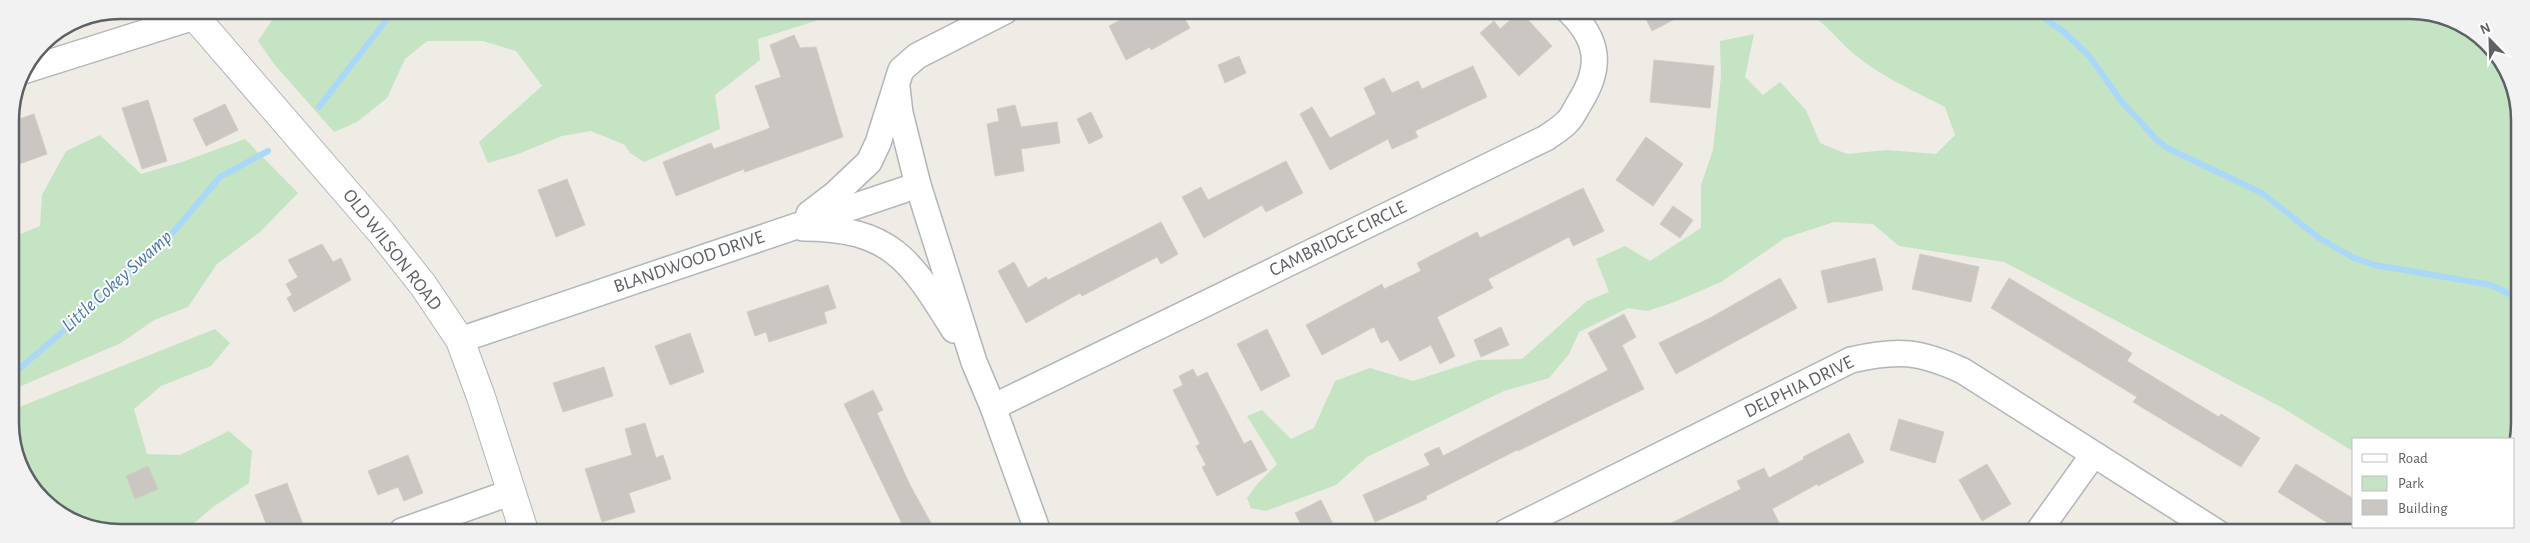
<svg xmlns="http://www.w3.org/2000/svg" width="2530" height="543" font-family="'Alegreya Sans',sans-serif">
<rect width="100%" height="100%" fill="#eeece5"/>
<g fill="#c4e4c3">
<path d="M 279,10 L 844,11 L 844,12 L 758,39 L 760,60 L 715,95 L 720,129 L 644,162 L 630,153 L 625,145 L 591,131 L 562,136 L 518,154 L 488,163 L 479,142 L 542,86 L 516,51 L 483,41 L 427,41 L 405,59 L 387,98 L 357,122 L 334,132 L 274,64 L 258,41 Z"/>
<path d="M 1803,12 L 2431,12 L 2488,42 L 2518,98 L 2518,444 L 2514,452 L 2514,439 L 2354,439 L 2354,452 L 2281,407 L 2004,262 L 1899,246 L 1873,224 L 1834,222 L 1785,238 L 1721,282 L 1672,303 L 1647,311 L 1628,308 L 1579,332 L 1569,354 L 1549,378 L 1504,391 L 1367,457 L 1336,485 L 1266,511 L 1251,508 L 1247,498 L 1259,482 L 1277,464 L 1247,416 L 1262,410 L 1291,439 L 1314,428 L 1335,381 L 1370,368 L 1413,381 L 1478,360 L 1522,359 L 1587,301 L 1609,292 L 1596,259 L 1625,246 L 1650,261 L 1701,228 L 1701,185 L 1713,150 L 1721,76 L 1720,41 L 1754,34 L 1745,77 L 1763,95 L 1780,82 L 1806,110 L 1820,143 L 1847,154 L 1887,150 L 1936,154 L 1955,135 L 1945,107 C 1914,91 1880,76 1854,54 C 1837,40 1824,19 1803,12 Z"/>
<path d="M 100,135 L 141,174 L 182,162 L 245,139 L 298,193 L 260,232 L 217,264 L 188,307 L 154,320 L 121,343 L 12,390 L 11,238 L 40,226 L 42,195 L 66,151 Z"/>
<path d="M 215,329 L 230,343 L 211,366 L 161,386 L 134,409 L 147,454 L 180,455 L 229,431 L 252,451 L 249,483 L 213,507 L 193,524 L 178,531 L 99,531 L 42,501 L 12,445 L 12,410 Z"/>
</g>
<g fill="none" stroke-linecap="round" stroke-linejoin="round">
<g stroke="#aad8f9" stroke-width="6">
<path d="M 2036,12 L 2064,32 L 2090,57 L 2121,101 L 2156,139 L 2167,148 L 2262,193 L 2319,238 L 2354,258 L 2375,265 L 2491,285 L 2518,298"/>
<path d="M 319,107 L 394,10"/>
<path d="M 12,375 L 158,250 L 220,177 L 268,151"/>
</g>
</g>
<g fill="#cac7c2" stroke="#d2cec4">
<path d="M 1137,11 L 1180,11 L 1190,28 L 1151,50 L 1150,47 L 1126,60 L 1109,26 Z"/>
<path d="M 1520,11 L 1552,46 L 1519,76 L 1480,33 L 1494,21 L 1500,29 Z"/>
<path d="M 1642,11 L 1690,11 L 1652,31 Z"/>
<path d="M 794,35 L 800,48 L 816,47 L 843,137 L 745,172 L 744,169 L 676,196 L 663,162 L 711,143 L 714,149 L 770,128 L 755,86 L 781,77 L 770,45 Z"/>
<path d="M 1239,56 L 1246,73 L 1225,83 L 1218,65 Z"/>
<path d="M 1654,60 L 1714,66 L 1710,108 L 1650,102 Z"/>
<path d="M 1473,66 L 1487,97 L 1415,131 L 1418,137 L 1392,149 L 1388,139 L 1330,170 L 1300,114 L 1312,107 L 1330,138 L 1376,114 L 1364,88 L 1384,78 L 1392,93 L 1418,81 L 1422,89 Z"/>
<path d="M 148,100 L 167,161 L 142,169 L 122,108 Z"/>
<path d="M 225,104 L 238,130 L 206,146 L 193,119 Z"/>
<path d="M 1015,105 L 1021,127 L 1057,122 L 1060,143 L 1021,149 L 1024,171 L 995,176 L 987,124 L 999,121 L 997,109 Z"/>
<path d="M 1091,112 L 1103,137 L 1089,144 L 1077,119 Z"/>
<path d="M 34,114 L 47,154 L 11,167 L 10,122 Z"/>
<path d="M 1646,137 L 1683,164 L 1653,206 L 1616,180 Z"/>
<path d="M 1286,161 L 1303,193 L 1266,212 L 1262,205 L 1204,238 L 1182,197 L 1201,187 L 1208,200 Z"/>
<path d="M 567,179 L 585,225 L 556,237 L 538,190 Z"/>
<path d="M 1583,188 L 1604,231 L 1573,246 L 1569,237 L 1488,279 L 1493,288 L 1437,317 L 1455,356 L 1440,364 L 1431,345 L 1400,361 L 1388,340 L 1381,343 L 1374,327 L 1322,355 L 1306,325 L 1382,284 L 1384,289 L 1421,271 L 1417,263 L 1477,232 L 1480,238 Z"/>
<path d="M 1673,206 L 1693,220 L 1680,238 L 1660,224 Z"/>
<path d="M 1161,222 L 1178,254 L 1161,264 L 1157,257 L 1082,296 L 1080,293 L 1026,323 L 998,271 L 1014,262 L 1028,288 L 1046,277 L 1048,280 Z"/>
<path d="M 322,244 L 333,262 L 341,258 L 351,280 L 294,312 L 287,298 L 292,295 L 286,284 L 298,277 L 288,260 Z"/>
<path d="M 1920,254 L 1979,267 L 1971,302 L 1912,289 Z"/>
<path d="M 1875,258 L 1883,290 L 1828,303 L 1821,271 Z"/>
<path d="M 1780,278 L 1797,308 L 1676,374 L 1659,343 L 1710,318 Z"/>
<path d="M 2009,278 L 2132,353 L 2127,361 L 2219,417 L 2221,414 L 2260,438 L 2241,467 L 2133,402 L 2137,397 L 1991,308 Z"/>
<path d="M 828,285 L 836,308 L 824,312 L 827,323 L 769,342 L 766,332 L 755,336 L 747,312 Z"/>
<path d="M 1624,314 L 1636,337 L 1622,345 L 1644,389 L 1518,451 L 1517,450 L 1426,496 L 1427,499 L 1375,522 L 1363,495 L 1430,465 L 1424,454 L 1439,447 L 1443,456 L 1608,370 L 1588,333 Z"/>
<path d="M 1501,327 L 1509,345 L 1481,357 L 1474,340 Z"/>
<path d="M 1267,329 L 1290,376 L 1261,391 L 1237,344 Z"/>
<path d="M 690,333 L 704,372 L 670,385 L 655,346 Z"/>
<path d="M 604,367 L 613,396 L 563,412 L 553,383 Z"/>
<path d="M 1193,369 L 1197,377 L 1207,372 L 1244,444 L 1251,440 L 1267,470 L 1217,496 L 1202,467 L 1206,465 L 1196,446 L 1200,444 L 1173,390 L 1183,385 L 1179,376 Z"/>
<path d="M 873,390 L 883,410 L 877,413 L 910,485 L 936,532 L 906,532 L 844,404 Z"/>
<path d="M 1899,419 L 1944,432 L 1935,463 L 1890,450 Z"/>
<path d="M 645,423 L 656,458 L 663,455 L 671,479 L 629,493 L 635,512 L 602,522 L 585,469 L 632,455 L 625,429 Z"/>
<path d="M 1849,433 L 1864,462 L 1818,486 L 1817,484 L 1772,509 L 1784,532 L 1653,532 L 1741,489 L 1737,481 L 1764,468 L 1769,478 L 1804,459 L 1803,457 Z"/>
<path d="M 408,455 L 423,493 L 404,501 L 398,487 L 378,495 L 368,471 Z"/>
<path d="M 1987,464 L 2011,504 L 1982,521 L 1959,480 Z"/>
<path d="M 2296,464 L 2354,499 L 2354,533 L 2344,533 L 2278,492 Z"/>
<path d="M 148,466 L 158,489 L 135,499 L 126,476 Z"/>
<path d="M 287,483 L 304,527 L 293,531 L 269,531 L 255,495 Z"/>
<path d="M 1321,500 L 1337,532 L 1305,532 L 1295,513 Z"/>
</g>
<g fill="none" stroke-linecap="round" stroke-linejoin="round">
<g stroke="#b2b5b9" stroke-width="28">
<g id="minor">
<path d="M 23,71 L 194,17"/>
<path d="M 897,88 L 900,113 L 918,185 L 974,362 L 993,407 L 1038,532"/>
<path d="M 809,214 L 834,195 L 869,162 L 878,143 L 901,70 L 917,56 L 1005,11"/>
<path d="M 803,228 C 892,228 911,261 954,330"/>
<path d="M 460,340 L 918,185"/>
<path d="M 993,407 L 1546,138 C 1553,133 1562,128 1568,121 C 1573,116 1576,108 1580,102 C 1602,67 1599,40 1569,11"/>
<path d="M 402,531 L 512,492"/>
<path d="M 1506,532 L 1851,360 C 1898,349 1920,351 1963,371 L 2218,533"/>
<path d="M 2038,532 L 2093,455"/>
</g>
</g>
<g stroke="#b2b5b9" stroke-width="30">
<path id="tertiary" d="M 189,10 L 381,232 L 423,285 L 460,340 L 481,397 L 524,531"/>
</g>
<use href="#minor" stroke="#fff" stroke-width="25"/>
<use href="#tertiary" stroke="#fff" stroke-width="28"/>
</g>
<g text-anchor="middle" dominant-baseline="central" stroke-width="4" stroke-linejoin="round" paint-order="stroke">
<g font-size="19" fill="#5d6064" stroke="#fff">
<text transform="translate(1338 239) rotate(-26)">CAMBRIDGE CIRCLE</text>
<text transform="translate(392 250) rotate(52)">OLD WILSON ROAD</text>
<text transform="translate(689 262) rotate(-19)">BLANDWOOD DRIVE</text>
<text transform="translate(1799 387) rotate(-26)">DELPHIA DRIVE</text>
</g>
<g font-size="20" font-style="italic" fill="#4879aa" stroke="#fff">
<text transform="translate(117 281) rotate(-42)">Little Cokey Swamp</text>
</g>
</g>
<path d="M0 0H2530V543H0ZM120 19H2410A101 101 0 0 1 2511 120V423A101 101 0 0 1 2410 524H120A101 101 0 0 1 19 423V120A101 101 0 0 1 120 19Z" fill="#f2f2f3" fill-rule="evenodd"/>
<path fill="none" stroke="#5d6064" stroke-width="2.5" d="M120 19H2410A101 101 0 0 1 2511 120V423A101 101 0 0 1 2410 524H120A101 101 0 0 1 19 423V120A101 101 0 0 1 120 19Z"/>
<rect x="2352" y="438" width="162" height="90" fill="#ffffff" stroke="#bebfc1"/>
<rect x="2362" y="454" width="25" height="8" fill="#ffffff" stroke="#bebfc1"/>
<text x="2398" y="463" font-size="15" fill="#5d6064">Road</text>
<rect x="2362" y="476" width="25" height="15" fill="#c4e4c3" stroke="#bebfc1"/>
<text x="2398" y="488" font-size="15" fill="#5d6064">Park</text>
<rect x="2362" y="500" width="25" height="15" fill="#cac7c2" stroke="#bebfc1"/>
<text x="2398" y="513" font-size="15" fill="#5d6064">Building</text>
<g transform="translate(2490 40) rotate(337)" stroke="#ffffff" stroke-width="4" paint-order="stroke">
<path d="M0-4L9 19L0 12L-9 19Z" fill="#5d6064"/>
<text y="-8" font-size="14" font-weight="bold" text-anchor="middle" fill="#5d6064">N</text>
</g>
</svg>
